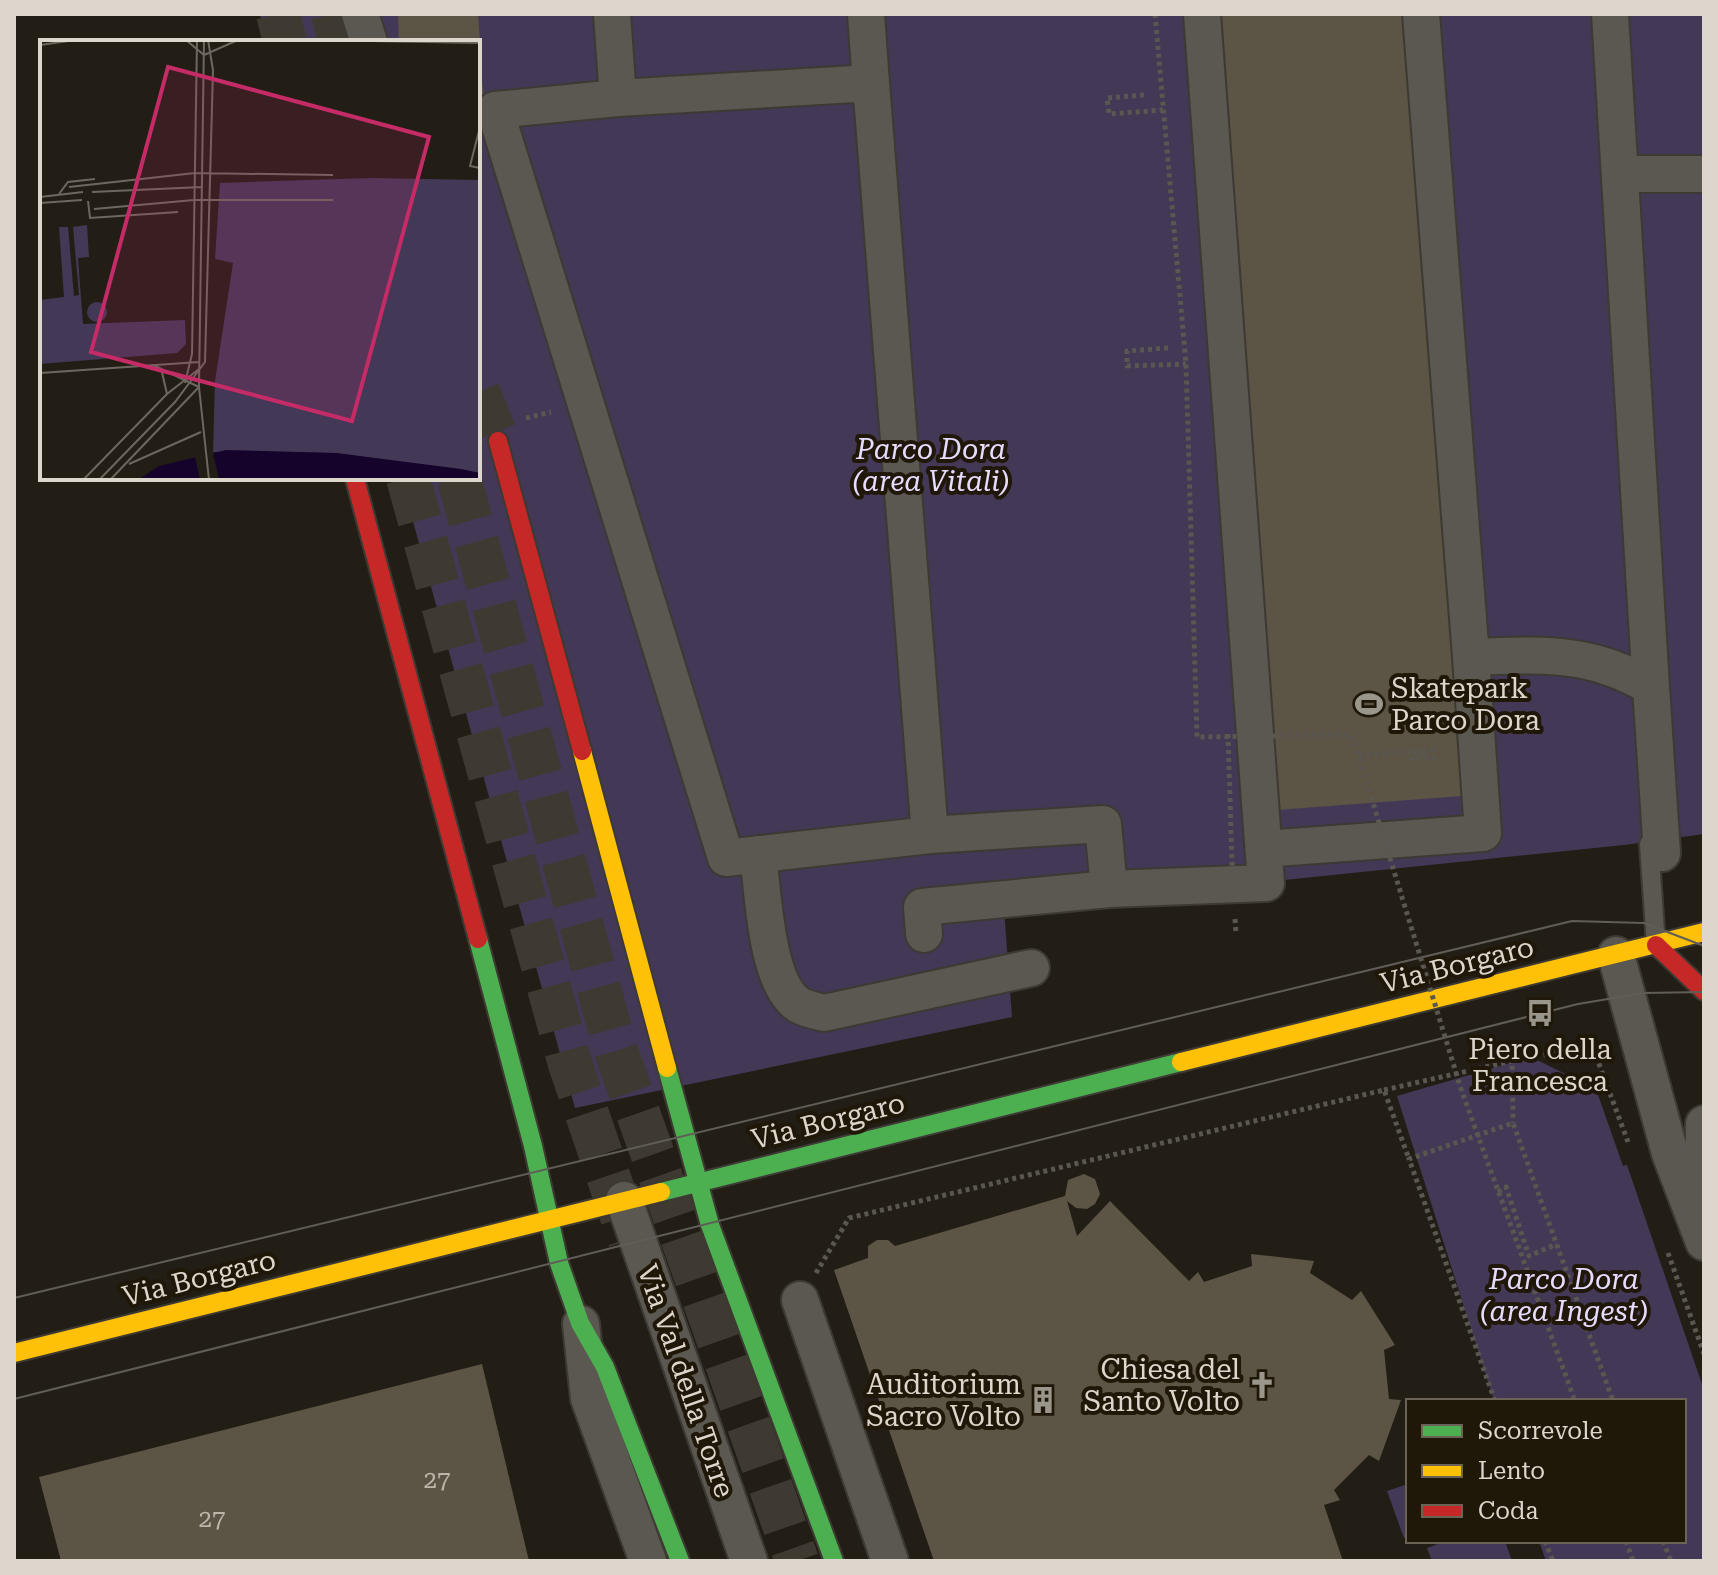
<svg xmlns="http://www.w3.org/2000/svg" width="1718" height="1575" font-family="'Roboto Serif',serif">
<rect width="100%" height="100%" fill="#221e16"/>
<g fill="#443857">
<path d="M 260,14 L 1704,14 L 1704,834 L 1624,845 L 1004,909 L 1012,1017 L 575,1108 L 401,478 L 478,478 L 478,42 L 266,42 Z"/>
<path d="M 1531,1057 L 1596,1089 L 1623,1166 L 1627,1165 L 1704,1390 L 1704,1561 L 1546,1561 L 1539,1541 L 1684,1541 L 1684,1401 L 1494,1401 L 1397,1096 Z"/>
<path d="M 1408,1484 L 1408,1536 L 1404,1538 L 1387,1491 Z"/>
<path d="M 1446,1541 L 1505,1541 L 1512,1561 L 1432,1561 L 1427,1548 Z"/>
</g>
<g fill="#5c5444">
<path d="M 398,14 L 478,14 L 480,42 L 399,42 Z"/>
<path d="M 1217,14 L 1404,14 L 1462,796 L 1277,810 Z"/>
<path d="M 478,47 L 484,98 L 478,98 Z"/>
<path d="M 1084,1174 L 1095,1179 L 1100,1194 L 1095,1204 L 1087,1209 L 1076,1208 L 1067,1201 L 1077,1236 L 1110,1201 L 1189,1281 L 1198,1272 L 1204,1282 L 1252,1266 L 1251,1254 L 1314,1261 L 1310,1273 L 1352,1300 L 1361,1291 L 1395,1345 L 1384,1350 L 1389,1399 L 1401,1400 L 1379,1461 L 1369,1455 L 1334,1490 L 1340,1500 L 1324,1505 L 1343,1561 L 934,1561 L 834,1270 L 868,1258 L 868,1246 L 877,1240 L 888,1240 L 895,1246 L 1065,1196 L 1068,1180 Z"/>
<path d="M 482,1364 L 529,1561 L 61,1561 L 39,1477 Z"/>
</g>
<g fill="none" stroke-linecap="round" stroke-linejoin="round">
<g stroke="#3e3a31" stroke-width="44" stroke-dasharray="44 22" stroke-linecap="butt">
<path d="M 278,14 L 285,42"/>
<path d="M 333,14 L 340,42"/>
<path d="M 478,392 L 498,441"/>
<path d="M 408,478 L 570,1064 L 630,1240"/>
<path d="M 459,478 L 616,1051 L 797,1561"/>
</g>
<g stroke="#3d3933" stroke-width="22">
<path id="lane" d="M 1649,844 L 1656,945"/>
</g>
<g stroke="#3d3933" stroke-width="40">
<g id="street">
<path d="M 360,14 L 369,42"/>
<path d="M 612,14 L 618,98"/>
<path d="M 866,14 L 871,83"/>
<path d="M 1421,14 L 1471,657 C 1541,655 1590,650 1651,687 L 1662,853"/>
<path d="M 1610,14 L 1651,687"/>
<path d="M 871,83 L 930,835 L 726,858 L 495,110 L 618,98 Z"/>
<path d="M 1622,174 L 1704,174"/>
<path d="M 930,835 L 1103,824 L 1109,889 L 1266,883 L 1202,14"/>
<path d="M 1264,849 L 1483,833 L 1471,657"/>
<path d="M 758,854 C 763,892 766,985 799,1005 C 806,1009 817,1011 824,1013 L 1031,968"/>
<path d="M 924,934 L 922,907 L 1109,889"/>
<path d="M 1616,955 L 1670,1153 L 1704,1242"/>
<path d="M 624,1200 L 749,1561"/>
<path d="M 1703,1215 L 1704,1124"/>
<path d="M 800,1300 L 890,1561"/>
<path d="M 581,1324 L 589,1398 L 648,1561"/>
</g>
</g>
<g stroke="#3d3933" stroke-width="22">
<g id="fast">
<path d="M 478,939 L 533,1146 L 559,1263 L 580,1323 L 605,1367 L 680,1561"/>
<path d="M 667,1068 L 710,1225 L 834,1561"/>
<path d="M 661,1192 L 1181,1062"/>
</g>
</g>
<g stroke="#3d3933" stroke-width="22">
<g id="slow">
<path d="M 582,751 L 667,1068"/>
<path d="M 1181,1062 L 1704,932"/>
<path d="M 14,1353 L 661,1192"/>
</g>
</g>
<g stroke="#3d3933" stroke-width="22">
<g id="jam">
<path d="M 498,441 L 582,751"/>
<path d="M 355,479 L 478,939"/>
<path d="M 1656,945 L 1704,991"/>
</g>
</g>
<g stroke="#5a5650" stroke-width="5" stroke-dasharray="4 4" stroke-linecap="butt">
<path d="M 1144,95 L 1107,98 L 1109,114 L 1163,110"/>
<path d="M 1168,348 L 1127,351 L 1127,366 L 1186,364"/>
<path d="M 526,418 L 551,412"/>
<path d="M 1359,755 L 1433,750 L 1434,758 L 1411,759 L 1412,753 L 1428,752"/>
<path d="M 1235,919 L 1236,934"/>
<path d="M 1512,1061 L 1580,1048 L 1595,1053 L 1628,1142"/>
<path d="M 1384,1090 L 1512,1061 L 1513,1123"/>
<path d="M 1498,1192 L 1506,1187 L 1529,1256 L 1557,1244"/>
<path d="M 1668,1253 L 1704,1354"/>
<path d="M 816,1273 L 849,1218 L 1384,1090 L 1409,1159"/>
<path d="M 1495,1401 L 1409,1159 L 1513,1123 L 1613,1401"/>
<path d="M 1545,1541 L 1553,1561"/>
<path d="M 1626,1541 L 1633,1561"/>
<path d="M 1663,1541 L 1671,1561"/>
</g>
<use href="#lane" stroke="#5b5751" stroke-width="18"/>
<use href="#street" stroke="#5b5751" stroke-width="36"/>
<use href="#fast" stroke="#4caf50" stroke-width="18"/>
<use href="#slow" stroke="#ffc107" stroke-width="18"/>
<use href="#jam" stroke="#c62828" stroke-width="18"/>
<g stroke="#605d57" stroke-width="2">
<path d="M 14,1298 L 1572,921 L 1644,923 L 1704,946"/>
<path d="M 14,1399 L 1578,1004 L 1644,993 L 1704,992"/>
</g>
<g stroke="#5a5650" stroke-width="5" stroke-dasharray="4 4" stroke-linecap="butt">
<path d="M 1155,14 L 1186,364 L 1197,737 L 1352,735 L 1462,1092 L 1575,1401"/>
<path d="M 1228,734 L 1233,894"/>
</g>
</g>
<defs>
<g id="stadium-bare" transform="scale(2.16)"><path d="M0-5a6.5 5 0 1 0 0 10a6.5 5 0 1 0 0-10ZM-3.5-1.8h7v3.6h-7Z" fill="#9b968c" stroke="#1f1707" stroke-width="2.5" paint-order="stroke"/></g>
<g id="bus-bare" transform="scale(2.16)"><path d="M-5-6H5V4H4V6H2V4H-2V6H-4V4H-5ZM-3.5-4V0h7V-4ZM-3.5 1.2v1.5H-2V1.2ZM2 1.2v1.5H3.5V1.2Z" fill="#9b968c" stroke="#1f1707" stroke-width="2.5" paint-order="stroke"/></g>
<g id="church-bare" transform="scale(2.16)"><path d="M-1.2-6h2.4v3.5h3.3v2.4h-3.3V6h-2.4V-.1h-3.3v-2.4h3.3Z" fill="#9b968c" stroke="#1f1707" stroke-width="2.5" paint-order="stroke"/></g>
<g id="building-bare" transform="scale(2.16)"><path d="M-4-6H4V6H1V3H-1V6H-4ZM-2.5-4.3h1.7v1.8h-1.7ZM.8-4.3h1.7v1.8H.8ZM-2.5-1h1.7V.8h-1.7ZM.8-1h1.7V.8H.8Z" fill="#9b968c" stroke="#1f1707" stroke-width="2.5" paint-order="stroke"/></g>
</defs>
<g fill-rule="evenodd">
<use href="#stadium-bare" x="1369" y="704"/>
<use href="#bus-bare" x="1540" y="1013"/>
<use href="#church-bare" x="1262" y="1385"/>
<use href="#building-bare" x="1043" y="1400"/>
</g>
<g text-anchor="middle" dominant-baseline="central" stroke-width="8" stroke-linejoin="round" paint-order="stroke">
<g font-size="24" fill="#bcb6aa">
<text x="437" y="1480">27</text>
<text x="212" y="1519">27</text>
</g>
<g font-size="28" font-style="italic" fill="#e6dcff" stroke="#1f1707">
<text x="931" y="449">Parco Dora<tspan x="931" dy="32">(area Vitali)</tspan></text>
<text x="1564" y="1279">Parco Dora<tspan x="1564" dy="32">(area Ingest)</tspan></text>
</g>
<g font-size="28" fill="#dcd6cc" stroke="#1f1707" text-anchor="end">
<text x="1391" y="688" text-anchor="start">Skatepark<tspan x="1391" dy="32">Parco Dora</tspan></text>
<text x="1540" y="1049" text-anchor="middle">Piero della<tspan x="1540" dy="32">Francesca</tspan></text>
<text x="1240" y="1369">Chiesa del<tspan x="1240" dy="32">Santo Volto</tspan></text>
<text x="1021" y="1384">Auditorium<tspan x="1021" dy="32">Sacro Volto</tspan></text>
</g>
<g font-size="28" fill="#dcd6cc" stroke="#1f1707">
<text transform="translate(1457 965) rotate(-14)">Via Borgaro</text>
<text transform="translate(828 1121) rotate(-14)">Via Borgaro</text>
<text transform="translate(199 1278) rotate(-14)">Via Borgaro</text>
<text transform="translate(686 1381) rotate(71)">Via Val della Torre</text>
</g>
</g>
<g transform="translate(40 40)">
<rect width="440" height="440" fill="#221e16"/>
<path d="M 330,138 L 440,140 L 440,433 L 296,413 L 173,412 L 175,341 L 193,223 L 175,219 L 180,143 ZM 47,185 L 49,217 L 38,218 L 43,284 L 145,280 L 146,304 L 137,313 L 0,324 L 0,260 L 24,257 L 19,187 L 28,187 L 34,256 L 39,255 L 33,187 ZM47 272a10 10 0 1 1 20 0a10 10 0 1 1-20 0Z" fill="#443857"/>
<path d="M 186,410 L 296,413 L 421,429 L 440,433 L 440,440 L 98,440 L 119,426 Z" fill="#15032b"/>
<path d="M 172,408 L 179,440 L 160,440 L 154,412 Z" fill="#221e16"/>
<path fill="none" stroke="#6c685f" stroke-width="2" d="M 146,0 L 164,15 L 198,0M 164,0 L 159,347 L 169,440M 277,0 L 440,3M 0,5 L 36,0M 440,87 L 430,126 L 440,128M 29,147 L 155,133 L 293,135M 52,152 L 162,147M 19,154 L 28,142 L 55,139M 0,157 L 43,152M 48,161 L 50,178 L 138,172M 0,163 L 42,160M 54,169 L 154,160 L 293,160M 113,325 L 159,347M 121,328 L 127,354M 0,333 L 159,322M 145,343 L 152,314 L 157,0M 89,424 L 161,392M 43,440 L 127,354 L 159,329M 59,440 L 135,362 L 165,322 L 173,30 L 168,0M 70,440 L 158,348"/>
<path fill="#c52b66" fill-opacity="0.15" stroke="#c52b66" stroke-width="4" d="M 128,27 L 389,97 L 312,381 L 51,312 Z"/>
<rect width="440" height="440" fill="none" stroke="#dcd6cc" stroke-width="4"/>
</g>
<rect width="1718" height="1575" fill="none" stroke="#dcd6cc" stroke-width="32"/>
<rect x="1406" y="1399" width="280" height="144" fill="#1f1707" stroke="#6b6356" stroke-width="2"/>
<rect x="1422" y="1425" width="40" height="12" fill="#4caf50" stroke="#6b6356" stroke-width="2"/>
<text x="1478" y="1439" font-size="24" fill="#dcd6cc">Scorrevole</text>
<rect x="1422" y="1465" width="40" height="12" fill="#ffc107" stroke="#6b6356" stroke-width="2"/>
<text x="1478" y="1479" font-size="24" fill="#dcd6cc">Lento</text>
<rect x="1422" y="1505" width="40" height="12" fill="#c62828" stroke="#6b6356" stroke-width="2"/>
<text x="1478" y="1519" font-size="24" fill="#dcd6cc">Coda</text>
</svg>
